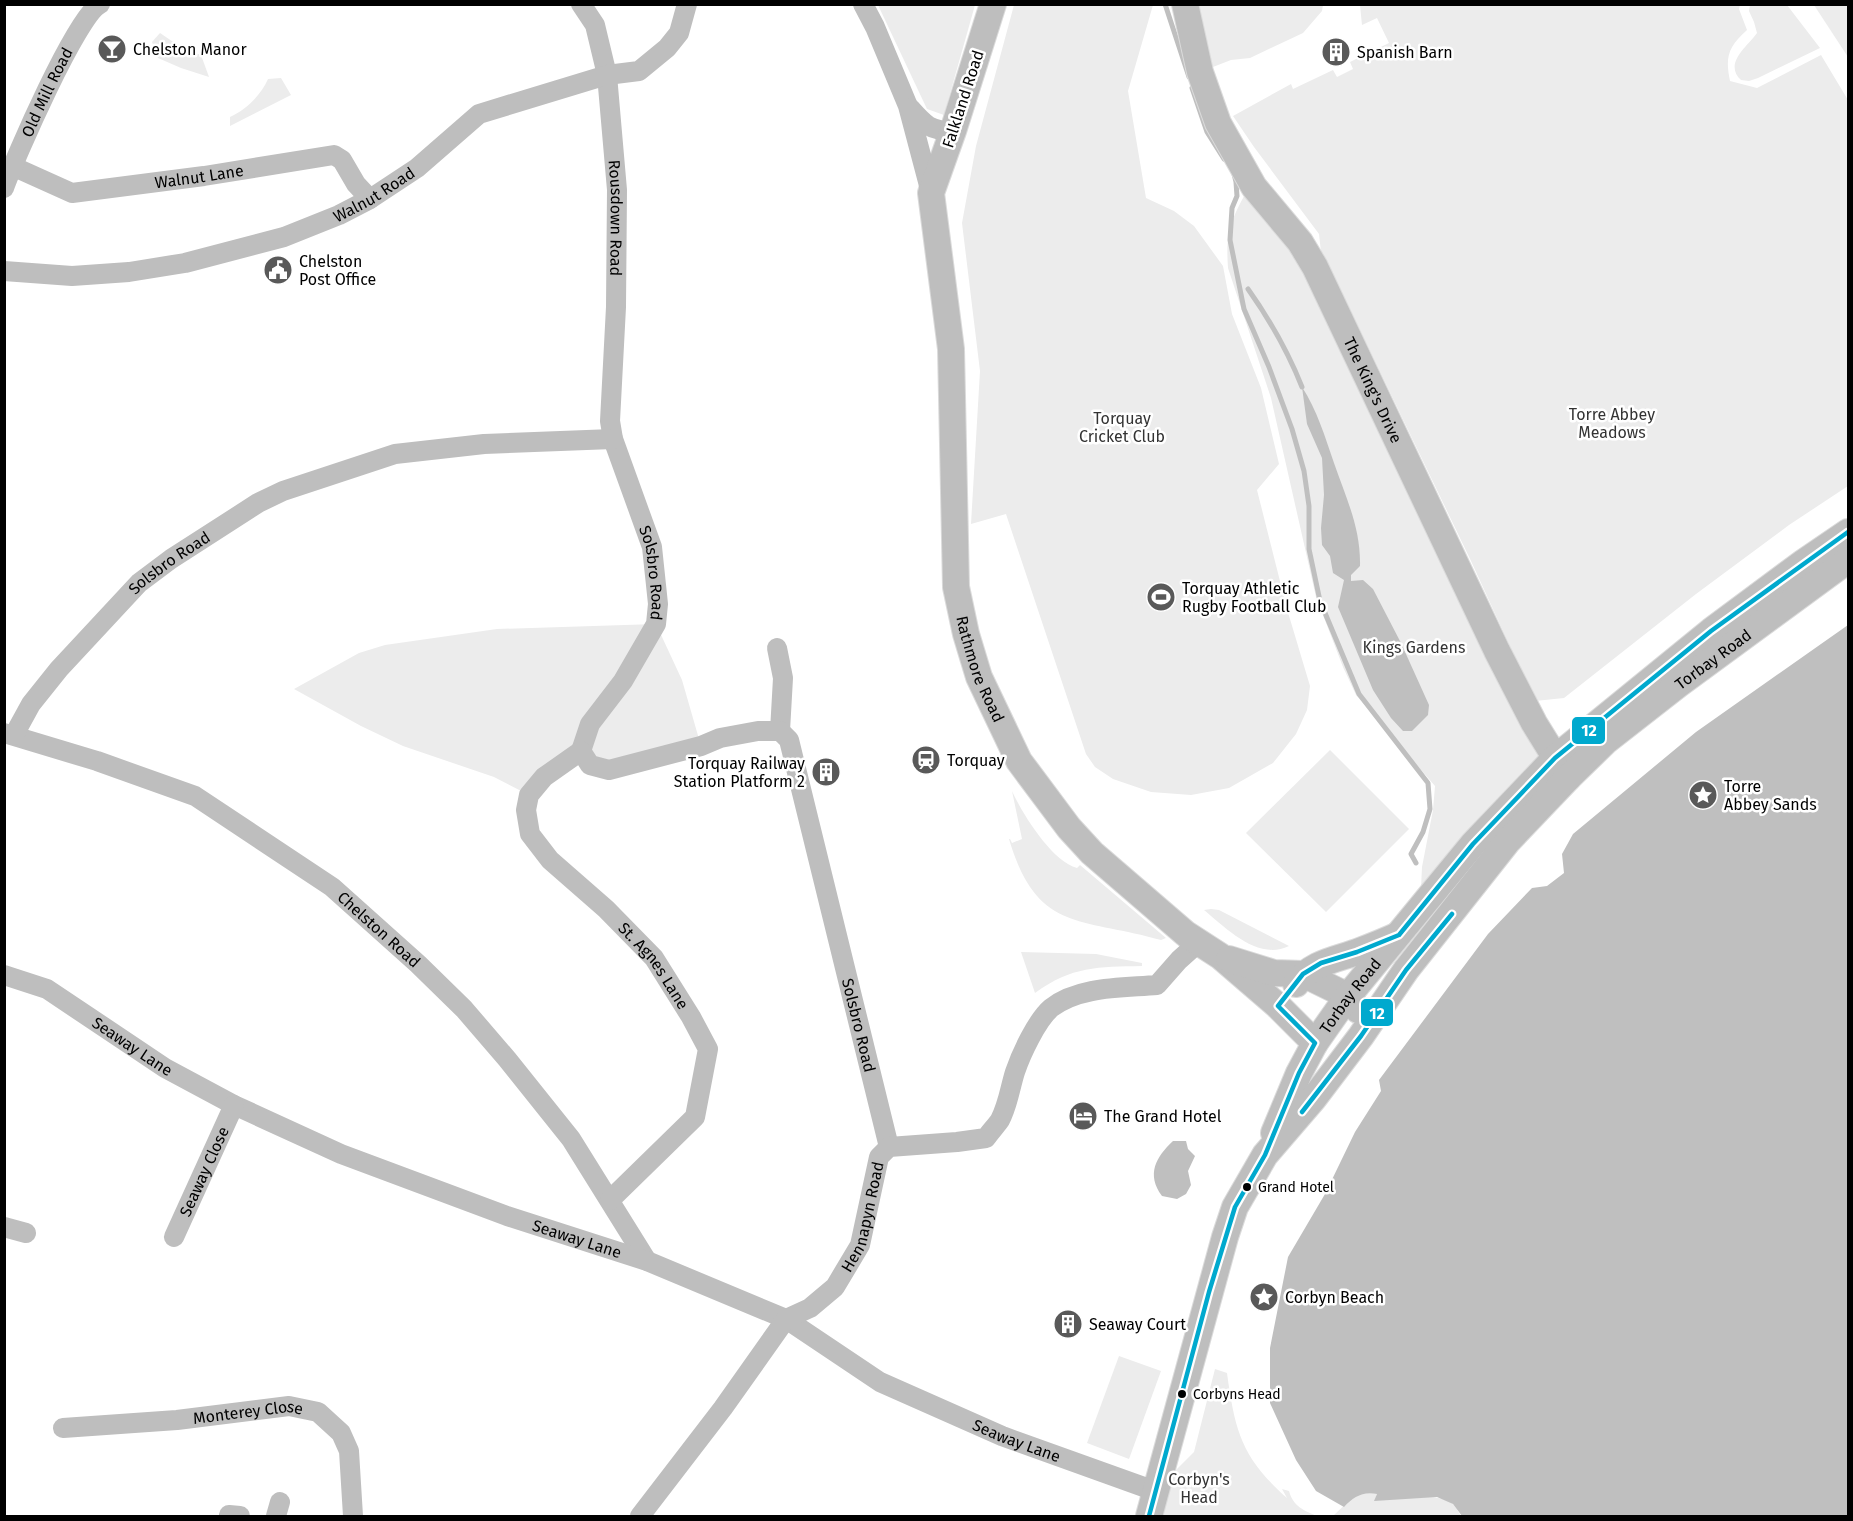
<svg xmlns="http://www.w3.org/2000/svg" width="1853" height="1521" font-family="'Fira Sans',sans-serif">
<rect width="100%" height="100%" fill="#fff"/>
<g fill="#ececec">
<path d="M 878,5 L 975,5 L 944,115 L 927,109 Z"/>
<path d="M 1014,5 L 1153,5 L 1128,91 L 1146,198 L 1174,211 L 1194,226 L 1223,266 L 1232,314 L 1261,388 L 1279,464 L 1257,490 L 1287,609 L 1310,686 L 1307,710 L 1296,734 L 1273,763 L 1229,788 L 1191,795 L 1151,792 L 1113,779 L 1095,767 L 1086,754 L 1006,514 L 971,524 L 980,371 L 962,223 L 976,146 Z"/>
<path d="M 1185,5 L 1323,5 L 1322,11 L 1303,33 L 1250,58 L 1231,60 L 1200,72 Z"/>
<path d="M 1360,5 L 1740,5 L 1739,9 L 1747,30 C 1728,47 1725,57 1730,81 L 1757,88 L 1821,55 L 1848,100 L 1848,486 L 1789,525 L 1696,594 L 1564,698 L 1535,701 L 1471,561 L 1327,261 L 1321,252 L 1319,234 L 1254,147 L 1233,116 L 1291,84 L 1293,89 L 1333,70 L 1337,77 L 1353,69 L 1350,62 L 1389,43 L 1377,18 L 1362,25 Z"/>
<path d="M 1750,5 L 1787,5 L 1820,48 L 1758,78 L 1749,81 L 1741,80 C 1723,63 1748,46 1757,33 L 1754,22 L 1749,11 Z"/>
<path d="M 1814,5 L 1848,5 L 1848,57 Z"/>
<path d="M 160,33 L 182,48 L 201,55 L 209,77 L 181,68 L 158,58 L 152,42 Z"/>
<path d="M 281,78 L 291,95 L 230,126 L 230,117 C 246,110 261,95 268,79 Z"/>
<path d="M 1251,183 L 1300,242 L 1555,758 L 1420,909 L 1422,867 L 1433,810 L 1435,786 L 1356,695 L 1343,667 L 1316,597 L 1271,398 L 1228,268 C 1225,228 1233,217 1251,183 Z"/>
<path d="M 656,624 L 682,680 L 701,746 L 635,764 L 587,759 L 529,795 L 494,777 L 403,746 L 361,726 L 294,689 L 359,653 L 385,645 L 497,629 Z"/>
<path d="M 1330,750 L 1409,829 L 1326,912 L 1246,833 Z"/>
<path d="M 1012,791 C 1023,815 1052,861 1077,868 L 1080,865 L 1166,938 L 1161,940 C 1080,917 1037,933 1009,839 L 1010,839 L 1012,843 L 1022,839 Z"/>
<path d="M 1211,909 L 1219,910 L 1289,946 C 1258,961 1227,929 1204,910 Z"/>
<path d="M 1021,952 L 1096,954 L 1142,963 L 1142,966 C 1098,967 1072,966 1035,993 Z"/>
<path d="M 1119,1356 L 1161,1371 L 1129,1459 L 1087,1443 Z"/>
<path d="M 1215,1369 L 1227,1373 C 1235,1432 1242,1458 1287,1498 L 1282,1489 L 1289,1491 C 1293,1506 1304,1511 1317,1516 L 1158,1516 L 1155,1491 L 1194,1452 Z"/>
<path d="M 1371,1492 L 1377,1494 L 1375,1500 C 1393,1499 1435,1492 1450,1502 C 1455,1505 1458,1511 1461,1516 L 1333,1516 L 1354,1496 Z"/>
</g>
<g fill="#bfbfbf">
<path d="M 1302,387 C 1317,410 1325,437 1334,463 C 1346,498 1361,528 1360,566 L 1351,575 L 1351,581 L 1363,580 L 1373,589 L 1401,643 L 1429,705 L 1428,715 L 1412,731 L 1403,731 L 1391,718 L 1373,690 L 1338,607 L 1344,580 L 1333,573 L 1330,556 L 1322,545 L 1321,528 L 1324,495 L 1322,458 L 1307,424 Z"/>
<path d="M 1848,625 L 1848,1516 L 1462,1516 L 1453,1504 L 1437,1497 L 1374,1501 L 1377,1494 C 1363,1491 1353,1497 1344,1507 L 1316,1491 L 1296,1460 L 1270,1403 L 1270,1348 L 1288,1257 L 1325,1194 L 1355,1132 L 1381,1091 L 1379,1080 L 1488,934 L 1532,888 L 1547,886 L 1564,873 L 1562,854 L 1573,834 L 1696,732 Z"/>
<path d="M 1173,1141 L 1186,1141 L 1188,1149 L 1195,1156 L 1188,1171 L 1191,1185 L 1186,1194 L 1177,1199 L 1162,1196 C 1146,1174 1156,1157 1173,1141 Z"/>
</g>
<g fill="none" stroke-linecap="round" stroke-linejoin="round">
<g stroke="#bfbfbf" stroke-width="5">
<path d="M 1165,4 L 1189,77"/>
<path d="M 1192,88 L 1207,132 L 1224,159"/>
<path d="M 1234,174 L 1236,182 L 1237,196 L 1232,208 L 1230,240 L 1244,309 L 1269,367 L 1292,429 L 1304,471 L 1309,506 L 1309,549 L 1320,601 L 1359,694 L 1428,783 L 1430,809 L 1423,832 L 1411,854 L 1416,863"/>
<path d="M 1248,289 C 1270,320 1288,352 1302,387"/>
</g>
<g stroke="#dbdbdb" stroke-width="28">
<g id="major">
<path id="s13" d="M 993,4 L 953,131 L 931,193 L 951,349 L 956,587 L 966,634 L 979,677 L 1019,761 L 1069,828 L 1092,853 L 1186,934 L 1220,956 L 1278,1006 L 1315,1043"/>
<path id="s14" d="M 1185,4 L 1200,72 L 1218,123 L 1254,187 L 1300,242 L 1315,267 L 1497,651 L 1534,723 L 1568,778"/>
<path d="M 1229,959 L 1274,973 L 1303,974 L 1348,996 L 1358,1010"/>
<path d="M 1296,984 C 1311,963 1334,960 1357,952 C 1370,947 1383,942 1396,936"/>
<path id="s15" d="M 1274,1133 L 1299,1073 L 1315,1043 L 1348,996 L 1473,844 L 1555,758 L 1711,631 L 1804,562 L 1848,532"/>
<path id="s16" d="M 1149,1516 L 1225,1237 L 1235,1207 L 1265,1155 L 1314,1098 L 1361,1036 L 1406,970 L 1508,841 L 1568,778 L 1606,741 L 1679,684 L 1848,560"/>
</g>
</g>
<g stroke="#bebebe" stroke-width="20">
<path id="s1" d="M 581,4 L 595,25 L 607,75 L 617,190 L 616,307 L 610,421 L 613,439 L 652,547 L 658,604 L 656,624 L 623,681 L 590,724 L 581,751"/>
<path d="M 863,4 L 875,27 L 908,106 L 931,193"/>
<path d="M 910,108 C 925,125 930,131 953,131"/>
<path id="s2" d="M 12,166 L 72,193 L 204,176 L 334,155 L 342,160 L 356,184 L 370,199"/>
<path id="s3" d="M 4,188 C 15,158 77,15 100,4"/>
<path id="s4" d="M 4,271 L 72,276 L 129,272 L 185,263 L 284,237 L 339,215 L 370,199 L 417,168 L 479,114 L 607,75 L 639,71 L 667,48 L 679,33 L 687,4"/>
<path d="M 777,648 L 783,678 L 780,731"/>
<path id="s5" d="M 4,733 L 97,761 L 195,796 L 332,887 L 418,964 L 464,1009 L 507,1059 L 571,1139 L 647,1261"/>
<path id="s6" d="M 14,735 L 31,704 L 59,669 L 139,583 L 171,559 L 258,503 L 283,491 L 395,454 L 484,444 L 613,439"/>
<path id="s7" d="M 581,751 L 590,765 L 609,770 L 701,746 L 720,738 L 758,731 L 780,731 L 789,740 L 889,1147"/>
<path id="s8" d="M 581,751 L 544,777 L 529,795 L 526,810 L 530,834 L 550,860 L 606,909 L 654,958 L 691,1017 L 708,1049 L 695,1117 L 610,1200"/>
<path id="s9" d="M 4,975 L 47,989 L 165,1068 L 234,1105 L 341,1154 L 507,1216 L 647,1261 L 786,1319 L 880,1382 L 1002,1436 L 1155,1491"/>
<path d="M 4,1227 L 26,1233"/>
<path id="s10" d="M 174,1237 L 234,1105"/>
<path id="s11" d="M 63,1428 L 177,1420 L 289,1406 L 318,1412 L 341,1433 L 349,1451 L 353,1516"/>
<path d="M 229,1515 L 240,1516"/>
<path d="M 276,1516 L 280,1502"/>
<path id="s12" d="M 640,1516 L 723,1408 L 786,1319 L 810,1308 L 835,1287 L 860,1245 L 879,1157 L 889,1147 L 957,1142 L 986,1138 C 990,1132 996,1126 1000,1120 C 1008,1105 1010,1088 1015,1072 C 1021,1054 1037,1020 1051,1008 C 1079,986 1123,988 1157,985 L 1179,960 L 1199,942"/>
</g>
<use href="#major" stroke="#bebebe" stroke-width="26"/>
<g stroke="#fff" stroke-width="9">
<g id="bus-1">
<path d="M 1302,1112 L 1361,1036 L 1406,970 L 1452,914"/>
<path d="M 1149,1516 L 1209,1292 L 1235,1207 L 1265,1155 L 1299,1073 L 1315,1043 L 1278,1006 L 1303,974 L 1321,963 L 1357,952 L 1399,935 L 1473,844 L 1555,758 L 1711,631 L 1848,532"/>
</g>
</g>
<use href="#bus-1" stroke="#00a9ce" stroke-width="4.5"/>
</g>
<defs>
<g id="bar-disc" transform="scale(1.5)"><circle r="9.5" fill="#595959" stroke="#fff"/><path d="M-6-5H6L.8 .8V4.5H3.5V6h-7V4.5H-.8V.8Z" fill="#fff"/></g>
<g id="building-disc" transform="scale(1.5)"><circle r="9.5" fill="#595959" stroke="#fff"/><path d="M-4-6H4V6H1V3H-1V6H-4ZM-2.5-4.3h1.7v1.8h-1.7ZM.8-4.3h1.7v1.8H.8ZM-2.5-1h1.7V.8h-1.7ZM.8-1h1.7V.8H.8Z" fill="#fff"/></g>
<g id="civic-disc" transform="scale(1.5)"><circle r="9.5" fill="#595959" stroke="#fff"/><path d="M-.6-6.5H3V-4.5H.6V-3L4-1V1h2V6H-6V1h2V-1L-.6-3ZM-1.2 2.5V6h2.4V2.5Z" fill="#fff"/></g>
<g id="stadium-disc" transform="scale(1.5)"><circle r="9.5" fill="#595959" stroke="#fff"/><path d="M0-5a6.5 5 0 1 0 0 10a6.5 5 0 1 0 0-10ZM-3.5-1.8h7v3.6h-7Z" fill="#fff"/></g>
<g id="station-disc" transform="scale(1.5)"><circle r="9.5" fill="#595959" stroke="#fff"/><path d="M-3-6H3Q5-6 5-4V2Q5 4 3 4L4.5 6H3L1.5 4h-3L-3 6H-4.5L-3 4Q-5 4-5 2V-4Q-5-6-3-6ZM-3.5-4v3h7v-3ZM-3.5 1v1.5H-2V1ZM2 1v1.5H3.5V1Z" fill="#fff"/></g>
<g id="sight-disc" transform="scale(1.5)"><circle r="9.5" fill="#595959" stroke="#fff"/><path d="M0-6L1.8-2.2L6-1.7L2.9 1.2L3.7 5.4L0 3.3L-3.7 5.4L-2.9 1.2L-6-1.7L-1.8-2.2Z" fill="#fff"/></g>
<g id="hotel-disc" transform="scale(1.5)"><circle r="9.5" fill="#595959" stroke="#fff"/><path d="M-6-4.5h1.5V1H6V5H4.5V3h-9V5H-6ZM-4 0a1.8 1.8 0 1 1 3.6 0ZM.5 0V-2.5h3Q6-2.5 6 0Z" fill="#fff"/></g>
</defs>
<g fill-rule="evenodd">
<use href="#bar-disc" x="112" y="49"/>
<use href="#building-disc" x="1336" y="52"/>
<use href="#civic-disc" x="278" y="270"/>
<use href="#stadium-disc" x="1161" y="597"/>
<use href="#station-disc" x="926" y="760"/>
<use href="#building-disc" x="826" y="772"/>
<use href="#sight-disc" x="1703" y="795"/>
<use href="#hotel-disc" x="1083" y="1116"/>
<use href="#sight-disc" x="1264" y="1297"/>
<use href="#building-disc" x="1068" y="1324"/>
</g>
<g fill="#000" stroke="#fff" stroke-width="2">
<circle cx="1247" cy="1187" r="5"/>
<circle cx="1182" cy="1394" r="5"/>
</g>
<g text-anchor="middle" dominant-baseline="central" stroke-width="5" stroke-linejoin="round" paint-order="stroke">
<g font-size="14" fill="#000" stroke="#fff" text-anchor="start">
<text x="1258" y="1187">Grand Hotel</text>
<text x="1193" y="1394">Corbyns Head</text>
</g>
<g font-size="16" fill="#000" stroke="#fff" text-anchor="start">
<text x="133" y="49">Chelston Manor</text>
<text x="1357" y="52">Spanish Barn</text>
<text x="299" y="261">Chelston<tspan x="299" dy="18">Post Office</tspan></text>
<text x="1182" y="588">Torquay Athletic<tspan x="1182" dy="18">Rugby Football Club</tspan></text>
<text x="947" y="760">Torquay</text>
<text x="805" y="763" text-anchor="end">Torquay Railway<tspan x="805" dy="18">Station Platform 2</tspan></text>
<text x="1724" y="786">Torre<tspan x="1724" dy="18">Abbey Sands</tspan></text>
<text x="1104" y="1116">The Grand Hotel</text>
<text x="1285" y="1297">Corbyn Beach</text>
<text x="1089" y="1324">Seaway Court</text>
</g>
<g font-size="16" fill="#000" stroke="#fff">
<text stroke="none"><textPath href="#s3" startOffset="105">Old Mill Road</textPath></text>
<text transform="translate(963 99) rotate(-72)">Falkland Road</text>
<text stroke="none"><textPath href="#s2" startOffset="194">Walnut Lane</textPath></text>
<text stroke="none"><textPath href="#s4" startOffset="384">Walnut Road</textPath></text>
<text stroke="none"><textPath href="#s1" startOffset="220">Rousdown Road</textPath></text>
<text stroke="none"><textPath href="#s14" startOffset="434">The King's Drive</textPath></text>
<text stroke="none"><textPath href="#s6" startOffset="234">Solsbro Road</textPath></text>
<text stroke="none"><textPath href="#s1" startOffset="582">Solsbro Road</textPath></text>
<text stroke="none"><textPath href="#s16" startOffset="1053">Torbay Road</textPath></text>
<text stroke="none"><textPath href="#s13" startOffset="680">Rathmore Road</textPath></text>
<text stroke="none"><textPath href="#s5" startOffset="429">Chelston Road</textPath></text>
<text stroke="none"><textPath href="#s8" startOffset="290">St. Agnes Lane</textPath></text>
<text stroke="none"><textPath href="#s15" startOffset="158">Torbay Road</textPath></text>
<text stroke="none"><textPath href="#s7" startOffset="519">Solsbro Road</textPath></text>
<text stroke="none"><textPath href="#s9" startOffset="148">Seaway Lane</textPath></text>
<text stroke="none"><textPath href="#s10" startOffset="72">Seaway Close</textPath></text>
<text stroke="none"><textPath href="#s12" startOffset="381">Hennapyn Road</textPath></text>
<text stroke="none"><textPath href="#s9" startOffset="634">Seaway Lane</textPath></text>
<text stroke="none"><textPath href="#s11" startOffset="186">Monterey Close</textPath></text>
<text stroke="none"><textPath href="#s9" startOffset="1120">Seaway Lane</textPath></text>
</g>
<g font-size="16" fill="#333" stroke="#fff">
<text x="1612" y="414">Torre Abbey<tspan x="1612" dy="18">Meadows</tspan></text>
<text x="1122" y="418">Torquay<tspan x="1122" dy="18">Cricket Club</tspan></text>
<text x="1414" y="647">Kings Gardens</text>
<text x="1199" y="1479">Corbyn's<tspan x="1199" dy="18">Head</tspan></text>
</g>
</g>
<g stroke="#fff" stroke-width="2">
<rect x="1571" y="716" width="35" height="29" rx="6" fill="#00a9ce"/>
<rect x="1360" y="998" width="34" height="29" rx="6" fill="#00a9ce"/>
</g>
<g font-size="16" text-anchor="middle" font-weight="bold" fill="#fff">
<text x="1589" y="736">12</text>
<text x="1377" y="1019">12</text>
</g>
<rect width="1853" height="1521" fill="none" stroke="#000000" stroke-width="12"/>
</svg>
